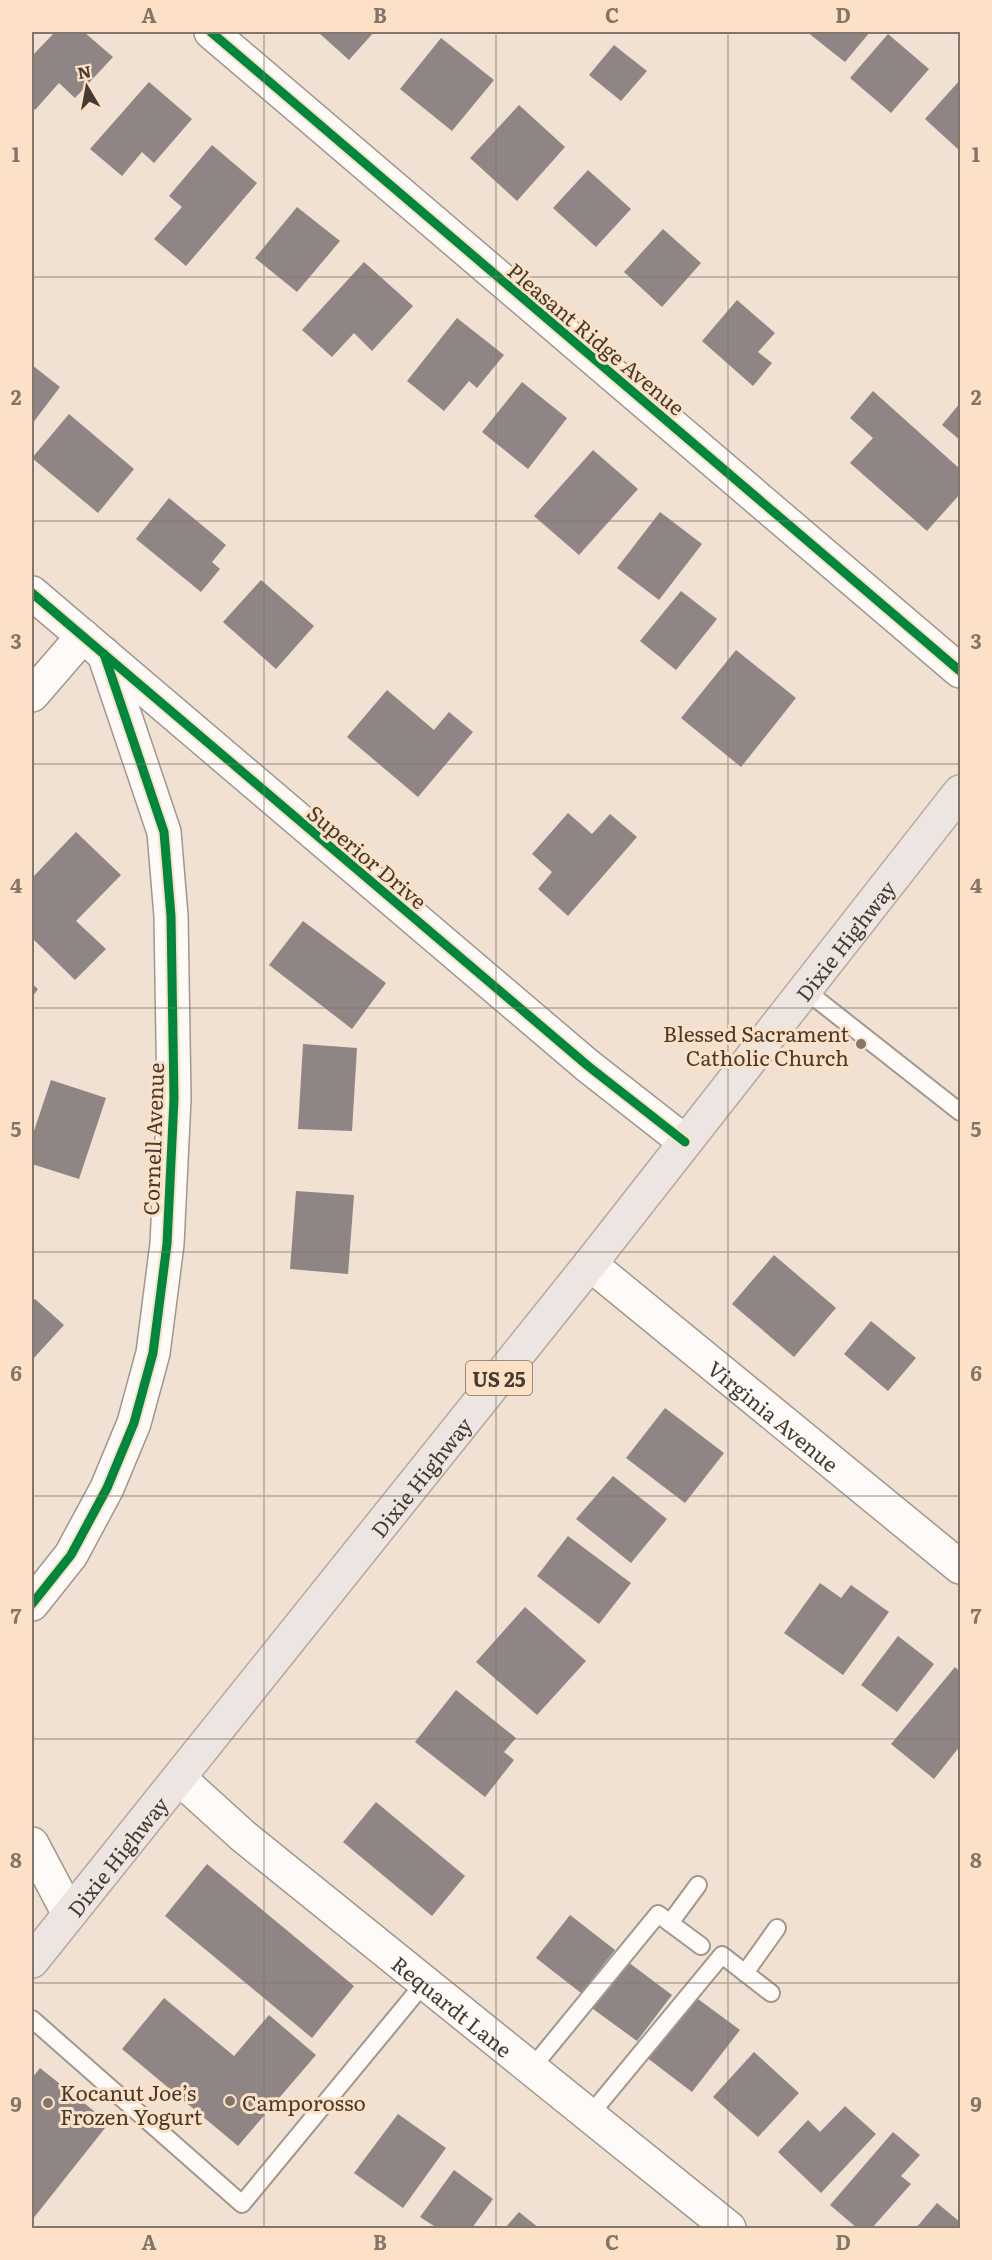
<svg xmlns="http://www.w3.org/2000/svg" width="992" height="2260" font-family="Literata,serif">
<rect width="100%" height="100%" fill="#f0e1d3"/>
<g fill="#8f8585">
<path d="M 55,32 L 84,32 L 113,57 L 75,98 L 59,83 L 35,110 L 32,107 L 32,56 Z"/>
<path d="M 318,32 L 374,32 L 349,60 Z"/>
<path d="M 807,32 L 870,32 L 845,62 Z"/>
<path d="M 888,34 L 929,69 L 891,113 L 850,78 Z"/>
<path d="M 441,38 L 494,80 L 452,131 L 400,89 Z"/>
<path d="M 614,45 L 647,71 L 621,101 L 589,75 Z"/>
<path d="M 960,80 L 960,151 L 925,119 Z"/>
<path d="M 149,82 L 192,119 L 154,163 L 142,152 L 122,176 L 90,149 Z"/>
<path d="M 519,105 L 565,147 L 517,201 L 470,158 Z"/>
<path d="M 212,145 L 257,183 L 186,266 L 154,239 L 182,207 L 169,196 Z"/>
<path d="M 588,170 L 631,209 L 596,247 L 553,208 Z"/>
<path d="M 297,207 L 340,241 L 297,292 L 255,258 Z"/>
<path d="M 663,229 L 701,263 L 662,307 L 624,272 Z"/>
<path d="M 364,262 L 413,306 L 372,351 L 354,333 L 332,357 L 302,330 Z"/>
<path d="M 737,300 L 775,333 L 758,352 L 772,363 L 753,386 L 702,341 Z"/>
<path d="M 457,318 L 504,355 L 477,388 L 469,381 L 444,411 L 407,381 Z"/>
<path d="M 32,365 L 60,387 L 32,424 Z"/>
<path d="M 522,382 L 567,418 L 528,469 L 482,432 Z"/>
<path d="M 873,391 L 960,469 L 960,494 L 927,531 L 850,463 L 873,438 L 850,418 Z"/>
<path d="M 960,403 L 960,440 L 942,425 Z"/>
<path d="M 69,414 L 134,469 L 98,513 L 32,458 Z"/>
<path d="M 593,450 L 638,489 L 579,555 L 534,516 Z"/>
<path d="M 169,498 L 226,545 L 212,562 L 220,569 L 201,592 L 136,539 Z"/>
<path d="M 660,512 L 702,544 L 659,600 L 617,568 Z"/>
<path d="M 261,580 L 314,626 L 276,669 L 223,622 Z"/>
<path d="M 681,591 L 717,619 L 676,670 L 640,641 Z"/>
<path d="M 736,650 L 796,698 L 741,767 L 681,718 Z"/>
<path d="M 387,690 L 434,730 L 449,712 L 473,732 L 418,797 L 347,737 Z"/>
<path d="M 568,813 L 592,834 L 610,814 L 637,837 L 568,916 L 538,889 L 552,872 L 532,854 Z"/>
<path d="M 76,832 L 121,875 L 76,921 L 106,949 L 75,980 L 32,938 L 32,878 Z"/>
<path d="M 303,921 L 386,983 L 352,1029 L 269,965 Z"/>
<path d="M 32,984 L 38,989 L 32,997 Z"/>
<path d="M 303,1044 L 357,1048 L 352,1131 L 298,1129 Z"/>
<path d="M 51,1080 L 106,1098 L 79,1179 L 32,1164 L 32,1137 Z"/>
<path d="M 296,1191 L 354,1195 L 348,1274 L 290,1269 Z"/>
<path d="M 774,1255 L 836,1308 L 794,1357 L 732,1304 Z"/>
<path d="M 35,1299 L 64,1325 L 32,1360 L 32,1302 Z"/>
<path d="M 871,1321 L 916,1358 L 888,1391 L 844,1354 Z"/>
<path d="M 665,1408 L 724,1453 L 685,1503 L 626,1458 Z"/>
<path d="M 613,1476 L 667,1519 L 631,1563 L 576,1519 Z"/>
<path d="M 568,1536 L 631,1583 L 599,1624 L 537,1576 Z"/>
<path d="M 820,1583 L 841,1598 L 851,1585 L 889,1612 L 843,1675 L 784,1633 Z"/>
<path d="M 525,1607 L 586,1661 L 537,1715 L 476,1662 Z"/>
<path d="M 898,1636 L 934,1664 L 897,1712 L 861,1685 Z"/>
<path d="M 955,1667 L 960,1672 L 960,1746 L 934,1779 L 891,1744 Z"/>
<path d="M 456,1690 L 516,1738 L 504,1752 L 514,1760 L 485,1797 L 415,1742 Z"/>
<path d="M 376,1802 L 465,1876 L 432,1916 L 343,1842 Z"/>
<path d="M 207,1864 L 354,1986 L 312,2038 L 165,1916 Z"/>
<path d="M 570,1915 L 615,1950 L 581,1993 L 536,1958 Z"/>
<path d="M 624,1959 L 672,1995 L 637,2041 L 589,2006 Z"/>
<path d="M 694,1996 L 740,2030 L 692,2092 L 646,2057 Z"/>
<path d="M 164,1998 L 234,2056 L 269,2015 L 316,2055 L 238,2146 L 122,2049 Z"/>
<path d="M 754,2052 L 799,2093 L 758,2137 L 713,2097 Z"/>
<path d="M 40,2068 L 109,2123 L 32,2220 L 32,2078 Z"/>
<path d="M 845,2106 L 876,2134 L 821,2193 L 778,2152 L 808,2120 L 820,2132 Z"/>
<path d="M 398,2114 L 446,2148 L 403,2208 L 354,2173 Z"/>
<path d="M 893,2132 L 920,2155 L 901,2176 L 911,2184 L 872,2228 L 857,2228 L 830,2205 Z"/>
<path d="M 454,2170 L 493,2199 L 472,2228 L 437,2228 L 420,2217 Z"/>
<path d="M 937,2203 L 960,2222 L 960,2228 L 916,2228 Z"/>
<path d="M 519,2212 L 539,2228 L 505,2228 Z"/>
</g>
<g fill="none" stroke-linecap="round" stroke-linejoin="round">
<g stroke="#a2978c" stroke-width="20">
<g id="service">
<path d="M 805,990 L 960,1112"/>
<path d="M 670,1923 L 698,1885"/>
<path d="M 745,1973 L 777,1928"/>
<path d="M 32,2019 L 242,2204 L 425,1982"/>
<path d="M 531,2069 L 658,1914 L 701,1946"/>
<path d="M 589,2116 L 722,1955 L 771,1993"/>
</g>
</g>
<g stroke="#a2978c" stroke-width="36">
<g id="minor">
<path d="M 211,32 L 960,671"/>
<path d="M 32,593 L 588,1066 L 685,1142"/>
<path d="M 32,695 L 83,636"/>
<path id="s1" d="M 590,1264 L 960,1567"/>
<path d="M 32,1604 L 71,1555 L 107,1488 L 134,1423 L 153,1353 L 167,1244 L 174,1099 L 171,916 L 164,832 L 104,654"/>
<path id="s2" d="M 179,1778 L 243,1836 L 729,2228"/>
<path d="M 32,1844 L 69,1914"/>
</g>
</g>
<g stroke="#b7a79d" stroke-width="36">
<g id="primary">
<path id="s3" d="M 32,1961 L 590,1264 L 960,792"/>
</g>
</g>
<use href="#service" stroke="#fdfaf8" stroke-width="16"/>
<use href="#minor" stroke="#fdfaf8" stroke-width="33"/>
<use href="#primary" stroke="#ede5e1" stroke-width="33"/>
<g stroke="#fde1c6" stroke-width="13">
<g id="cycleway">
<path d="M 211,32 L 960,671"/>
<path d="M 32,593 L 588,1066 L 685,1142"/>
<path d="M 32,1604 L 71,1555 L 107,1488 L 134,1423 L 153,1353 L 167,1244 L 174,1099 L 171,916 L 164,832 L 104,654"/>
</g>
</g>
<use href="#cycleway" stroke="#00873e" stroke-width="9"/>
</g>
<path fill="none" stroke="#827569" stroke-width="1.5" stroke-opacity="0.55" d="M 264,32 L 264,2228M 496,32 L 496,2228M 728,32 L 728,2228M 32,277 L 960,277M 32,521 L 960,521M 32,764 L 960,764M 32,1008 L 960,1008M 32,1252 L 960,1252M 32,1496 L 960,1496M 32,1739 L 960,1739M 32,1983 L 960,1983"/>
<g fill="#827569" stroke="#fde1c6" stroke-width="2">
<circle cx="861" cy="1044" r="6"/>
<circle cx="230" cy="2101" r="6"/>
<circle cx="48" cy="2103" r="6"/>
</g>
<g text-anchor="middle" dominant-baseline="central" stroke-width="6" stroke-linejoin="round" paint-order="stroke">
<rect fill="#fde1c6" stroke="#7d6d5d" stroke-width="1.5" x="466" y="1361" width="66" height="34" rx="4.5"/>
<g font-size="20" font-weight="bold" fill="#463b30">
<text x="499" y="1378">US 25</text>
</g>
<g font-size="21" fill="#463b30" stroke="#fde1c6">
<text transform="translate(597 338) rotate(40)">Pleasant Ridge Avenue</text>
<text transform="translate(368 856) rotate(40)">Superior Drive</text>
<text stroke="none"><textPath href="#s3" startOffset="1305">Dixie Highway</textPath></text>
<text transform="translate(152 1139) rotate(-88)">Cornell Avenue</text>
<text stroke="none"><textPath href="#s1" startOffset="238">Virginia Avenue</textPath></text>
<text stroke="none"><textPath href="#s3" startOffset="621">Dixie Highway</textPath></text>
<text stroke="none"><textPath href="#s3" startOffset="135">Dixie Highway</textPath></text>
<text stroke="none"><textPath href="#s2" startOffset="356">Requardt Lane</textPath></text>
</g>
<g font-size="21" fill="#463b30" stroke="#fde1c6" text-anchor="start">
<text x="849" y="1032" text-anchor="end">Blessed Sacrament<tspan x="849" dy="24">Catholic Church</tspan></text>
<text x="60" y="2091">Kocanut Joe’s<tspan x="60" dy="24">Frozen Yogurt</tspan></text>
<text x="242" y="2101">Camporosso</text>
</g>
</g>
<rect width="992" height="2260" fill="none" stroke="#fde1c6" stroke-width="66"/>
<g transform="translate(87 87) rotate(350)" stroke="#fde1c6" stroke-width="4.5" paint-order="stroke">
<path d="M0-4.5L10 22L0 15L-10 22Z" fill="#463b30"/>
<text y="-9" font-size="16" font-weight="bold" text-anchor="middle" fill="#463b30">N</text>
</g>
<rect x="33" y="33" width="926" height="2194" fill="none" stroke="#827569" stroke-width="2"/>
<g font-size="20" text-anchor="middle" font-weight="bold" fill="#827569">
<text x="149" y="23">A</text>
<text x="380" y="23">B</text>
<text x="612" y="23">C</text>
<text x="843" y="23">D</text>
<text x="16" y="162">1</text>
<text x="976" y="162">1</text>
<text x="16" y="405">2</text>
<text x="976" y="405">2</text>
<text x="16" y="649">3</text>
<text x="976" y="649">3</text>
<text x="16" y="893">4</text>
<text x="976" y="893">4</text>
<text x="16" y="1137">5</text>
<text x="976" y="1137">5</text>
<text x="16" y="1381">6</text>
<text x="976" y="1381">6</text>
<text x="16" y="1624">7</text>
<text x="976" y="1624">7</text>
<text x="16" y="1868">8</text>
<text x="976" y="1868">8</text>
<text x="16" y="2112">9</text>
<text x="976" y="2112">9</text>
<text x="149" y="2250">A</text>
<text x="380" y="2250">B</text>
<text x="612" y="2250">C</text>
<text x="843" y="2250">D</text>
</g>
</svg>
